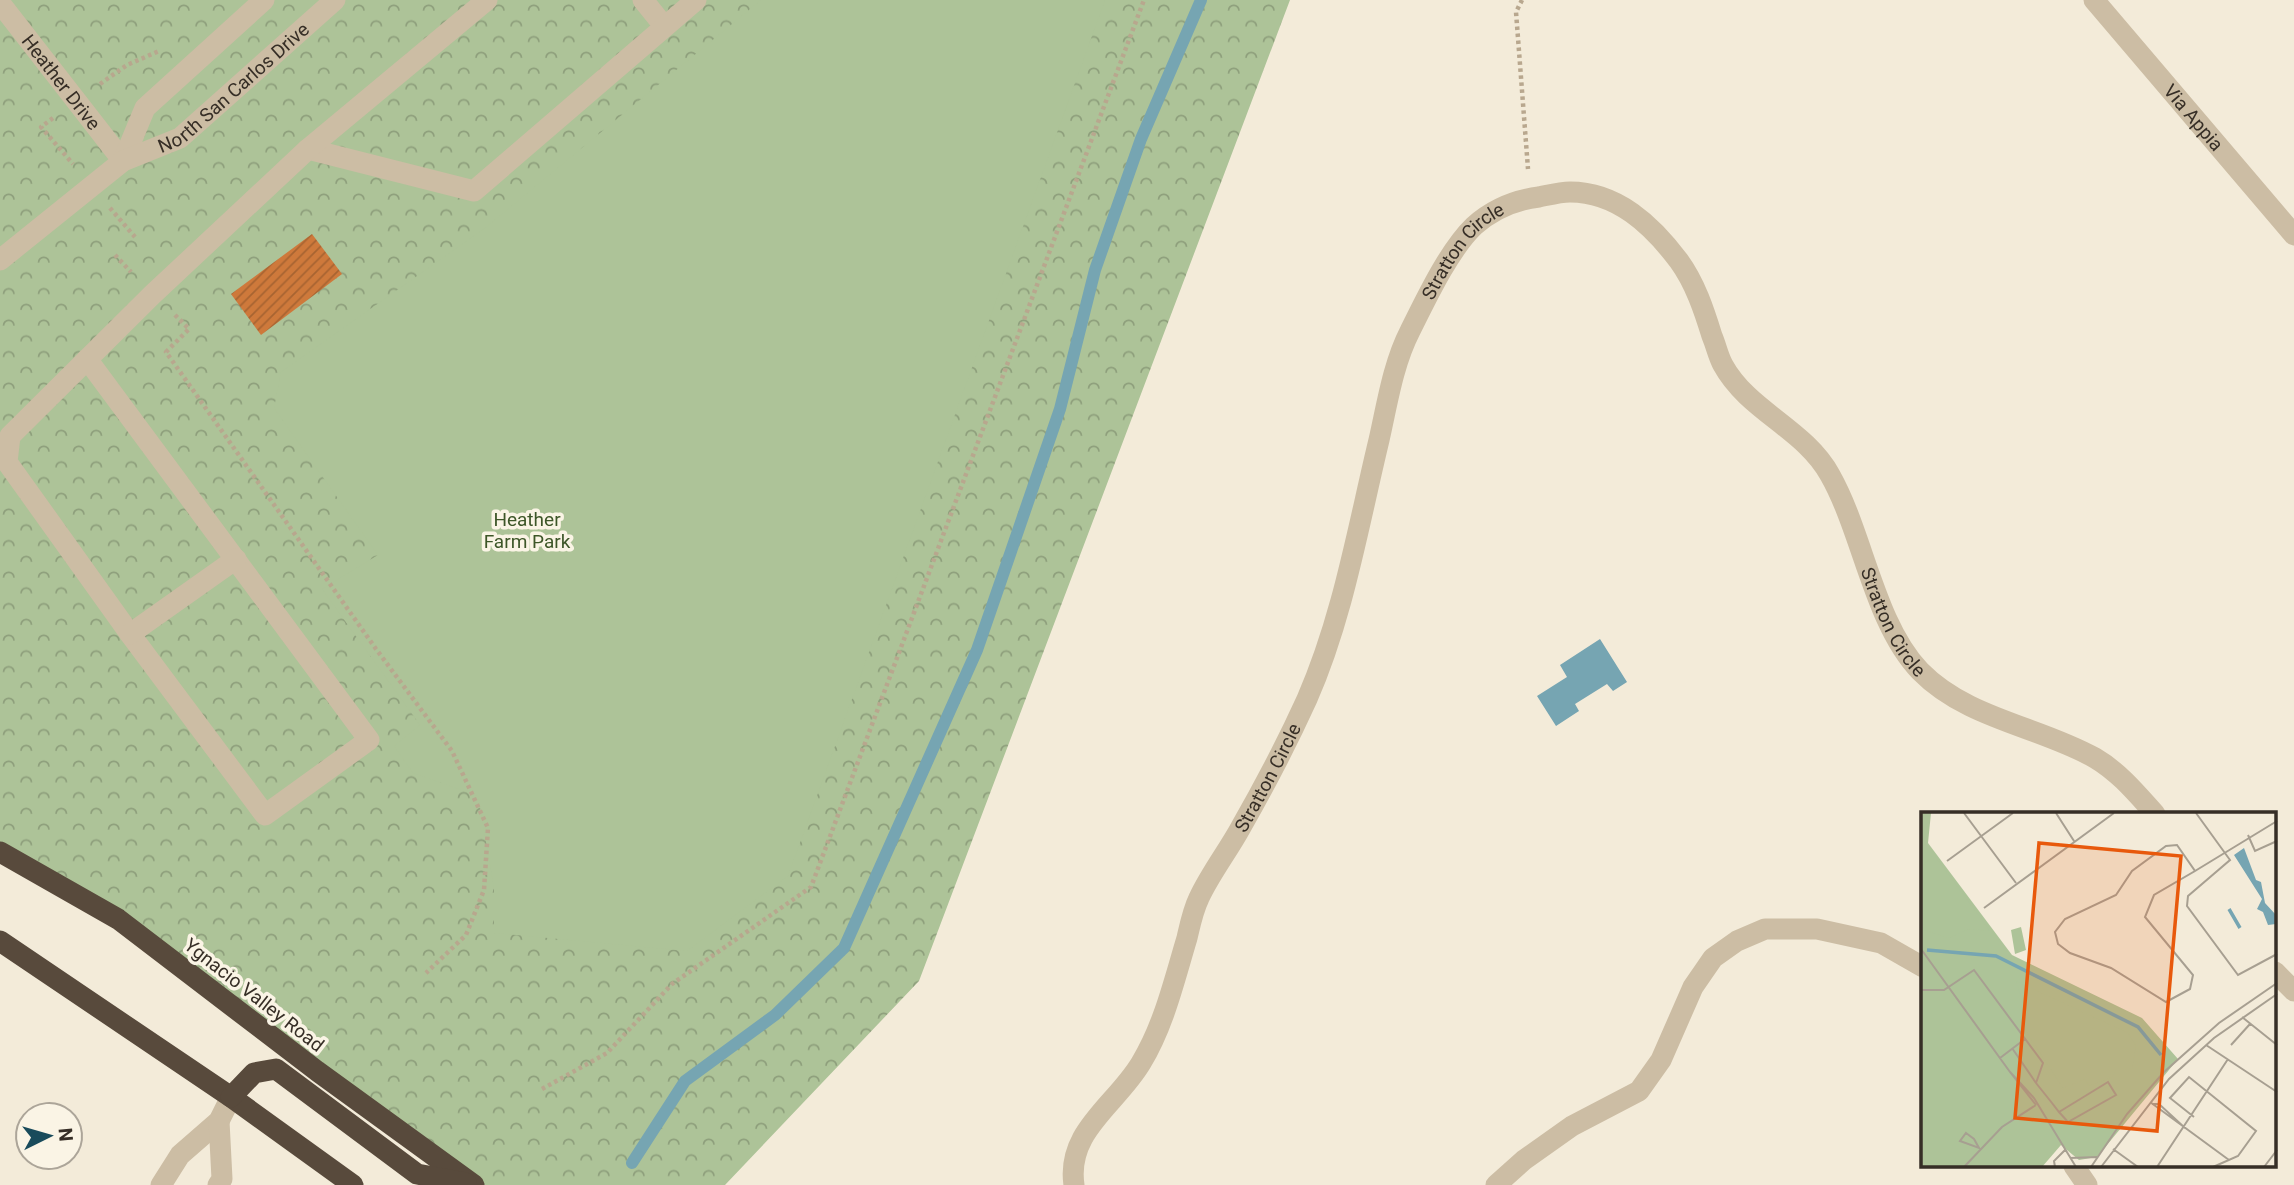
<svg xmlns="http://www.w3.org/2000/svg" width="2294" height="1185" font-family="Roboto,sans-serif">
<defs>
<pattern id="park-crowns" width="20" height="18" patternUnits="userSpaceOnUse" patternTransform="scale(1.75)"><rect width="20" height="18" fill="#adc398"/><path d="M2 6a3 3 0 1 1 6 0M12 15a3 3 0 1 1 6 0" fill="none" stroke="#8e9f7c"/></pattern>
<pattern id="building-hatch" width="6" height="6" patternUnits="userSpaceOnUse" patternTransform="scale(1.75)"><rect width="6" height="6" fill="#ce793b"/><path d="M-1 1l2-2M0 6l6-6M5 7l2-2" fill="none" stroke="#a86431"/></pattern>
</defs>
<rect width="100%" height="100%" fill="#f3ebd9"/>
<path fill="url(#park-crowns)" d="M 0,0 L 1290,0 L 919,981 L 725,1185 L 474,1185 L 118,919 L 0,852 Z"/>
<path fill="#adc398" d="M 761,0 L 1105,0 L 788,876 L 687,951 L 494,933 L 494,888 L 478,796 L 413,773 L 394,746 L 420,725 L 322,589 L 378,555 L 274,408 L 281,372 L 485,228 Z"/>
<path fill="#76a5b2" d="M 1600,639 L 1627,682 L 1613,691 L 1607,684 L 1575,704 L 1579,711 L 1556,726 L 1537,696 L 1567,677 L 1560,665 Z"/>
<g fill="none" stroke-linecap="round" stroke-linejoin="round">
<path stroke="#76a5b2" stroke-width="12" d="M 632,1163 L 685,1081 L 775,1015 L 844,948 L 977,650 L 1060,409 L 1095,270 L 1141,139 L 1201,0"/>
</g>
<path fill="url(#building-hatch)" d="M 312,234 L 342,274 L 261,335 L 231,294 Z"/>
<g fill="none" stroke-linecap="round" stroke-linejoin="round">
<g stroke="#b8a78e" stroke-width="4.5" stroke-dasharray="3.5 3.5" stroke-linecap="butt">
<path d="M 1522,0 L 1516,12 L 1528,169"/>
<path d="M 100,84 L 127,65 L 159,51"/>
<path d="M 53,118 L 41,127 L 73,164"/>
<path d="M 110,208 L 135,237"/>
<path d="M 115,255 L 131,272"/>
<path d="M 175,315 L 189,329 L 166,352 L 376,649 L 452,751 L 488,828 L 484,890 L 466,935 L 426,973"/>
<path d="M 542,1089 L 607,1053 L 672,984 L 811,887 L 1144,0"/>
</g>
<g stroke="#ccbda4" stroke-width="21">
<path d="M 643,0 L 664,26"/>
<path id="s1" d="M 2094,0 L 2294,235"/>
<path id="s2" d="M 0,3 L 123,161"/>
<path d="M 308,149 L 474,191 L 696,0"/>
<path d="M 123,161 L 145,108 L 264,0"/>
<path id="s3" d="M 0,260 L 123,161 L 180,138 L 335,0"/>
<path d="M 87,359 L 369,740 L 265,815 L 130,634 L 7,462 L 10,436 L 153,294 L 308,149 L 487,0"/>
<path d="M 130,634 L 236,559"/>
<path d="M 2275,972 L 2294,991"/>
<path d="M 2074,1166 L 2087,1185"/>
<path d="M 161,1185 L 180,1155 L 219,1121 L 231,1097"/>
<path d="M 218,1185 L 222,1179 L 219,1121"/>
<path id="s4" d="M 1074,1185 C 1066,1131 1116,1105 1141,1063 C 1164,1025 1174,981 1187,938 C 1190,925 1193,910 1199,898 C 1210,874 1228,851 1241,827 C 1265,785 1287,743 1307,699 C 1343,617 1358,527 1379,440 C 1387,405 1393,364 1410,331 C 1426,299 1449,250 1474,226 C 1492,210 1515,200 1539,197 C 1549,195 1560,192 1570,192 C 1617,192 1652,225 1679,261 C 1695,283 1704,310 1712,336 C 1716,345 1718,356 1723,365 C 1748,411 1805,429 1830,475 C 1863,533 1874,623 1920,671 C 1967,719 2038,726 2095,758 C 2119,772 2137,794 2155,814"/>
<path d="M 1496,1185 L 1524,1160 L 1572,1126 L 1639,1091 L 1661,1060 L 1693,987 L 1713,958 L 1737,941 L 1765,929 L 1817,929 L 1881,943 L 1923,967"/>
</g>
<g stroke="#584a3c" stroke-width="21">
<path d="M 0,852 L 118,919 L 317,1071 L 474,1185"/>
<path d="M 0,941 L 231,1097 L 353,1185"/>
<path d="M 231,1097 L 254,1073 L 276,1069 L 417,1174 L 466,1183"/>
</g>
</g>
<g text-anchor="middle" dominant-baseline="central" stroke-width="7" stroke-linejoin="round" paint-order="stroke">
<g font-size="19" fill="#362e26" stroke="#faf4e5">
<text stroke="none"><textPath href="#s2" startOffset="100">Heather Drive</textPath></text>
<text stroke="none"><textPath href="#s3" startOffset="292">North San Carlos Drive</textPath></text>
<text stroke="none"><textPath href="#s1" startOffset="154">Via Appia</textPath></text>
<text stroke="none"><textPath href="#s4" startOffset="1026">Stratton Circle</textPath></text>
<text stroke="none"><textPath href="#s4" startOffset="1718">Stratton Circle</textPath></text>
<text stroke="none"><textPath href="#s4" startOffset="458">Stratton Circle</textPath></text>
<text transform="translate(254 995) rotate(38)">Ygnacio Valley Road</text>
</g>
<g font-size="19" fill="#3d5628" stroke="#faf4e5">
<text x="527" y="519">Heather<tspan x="527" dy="22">Farm Park</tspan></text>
</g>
</g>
<g transform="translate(1921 812)">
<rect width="355" height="355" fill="#f3ebd9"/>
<path d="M 0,1 L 10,1 L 7,31 L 91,143 L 221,206 L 257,247 L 176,345 L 158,348 L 140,333 L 121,355 L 0,355 Z" fill="#adc398"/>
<path d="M 13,43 L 69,119 L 48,117 L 28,126 L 3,118 L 0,55 ZM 100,115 L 105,138 L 94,142 L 90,118 ZM 95,169 L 207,221 L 215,234 L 211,257 L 195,257 L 191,265 L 168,274 L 164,267 L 142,276 L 99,210 L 104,197 Z" fill="#adc398"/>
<path d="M 323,36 L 335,68 L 340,70 L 344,91 L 355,103 L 355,112 L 347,113 L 342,100 L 336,97 L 341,87 L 313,43 Z" fill="#76a5b2"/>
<path fill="none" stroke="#76a5b2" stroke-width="3.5" d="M 308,97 L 319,116M 6,138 L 75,144 L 217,215 L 240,243"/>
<path fill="none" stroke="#a79f91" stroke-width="2" d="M 43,1 L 95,71M 135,1 L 153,29M 275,1 L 309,48 L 267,84 L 266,94 L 317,163 L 356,142M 327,23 L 334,39 L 356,29M 256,33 L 274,59 L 233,83 L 224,105 L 272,163 L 269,177 L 245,190 L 190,156 L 149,141 L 137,132 L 134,120 L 144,107 L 195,83 L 211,59 L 245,34 ZM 26,49 L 92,1M 274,59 L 356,9M 63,96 L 193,1M 0,137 L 89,260M 0,178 L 23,178 L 53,158 L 122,251 L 115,271M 321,205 L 356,233M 285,233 L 356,280M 310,233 L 329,212M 91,236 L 115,271 L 131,291 L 138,300 L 147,310 L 195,283 L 187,270 L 138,300M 79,246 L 104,227M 229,290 L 308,348M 231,292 L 238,292 L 264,316M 115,293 L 89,260 L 113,286 L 155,355M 273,305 L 249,286 L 268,265 L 335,319 L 317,344 L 292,355M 45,321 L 53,327 L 58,336 L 39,329 ZM 192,337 L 217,355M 149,346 L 176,345M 43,355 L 81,315 L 115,293M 134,355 L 133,349 L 144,338M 170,355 L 206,302 L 243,260 L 298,211 L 356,171M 180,355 L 248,267 L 293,226 L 356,182M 236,355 L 307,247M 343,355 L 356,338"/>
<path fill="#e8590c" fill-opacity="0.15" stroke="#e8590c" stroke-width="3.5" d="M 118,31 L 260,44 L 236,319 L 94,306 Z"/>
<rect width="355" height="355" fill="none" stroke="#362e26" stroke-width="3.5"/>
</g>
<g transform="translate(49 1136) rotate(85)"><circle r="33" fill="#faf4e5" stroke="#aca599" stroke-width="2"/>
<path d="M0-5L12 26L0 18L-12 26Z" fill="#194b5b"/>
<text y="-10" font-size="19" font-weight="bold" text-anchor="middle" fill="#362e26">N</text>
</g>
</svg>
